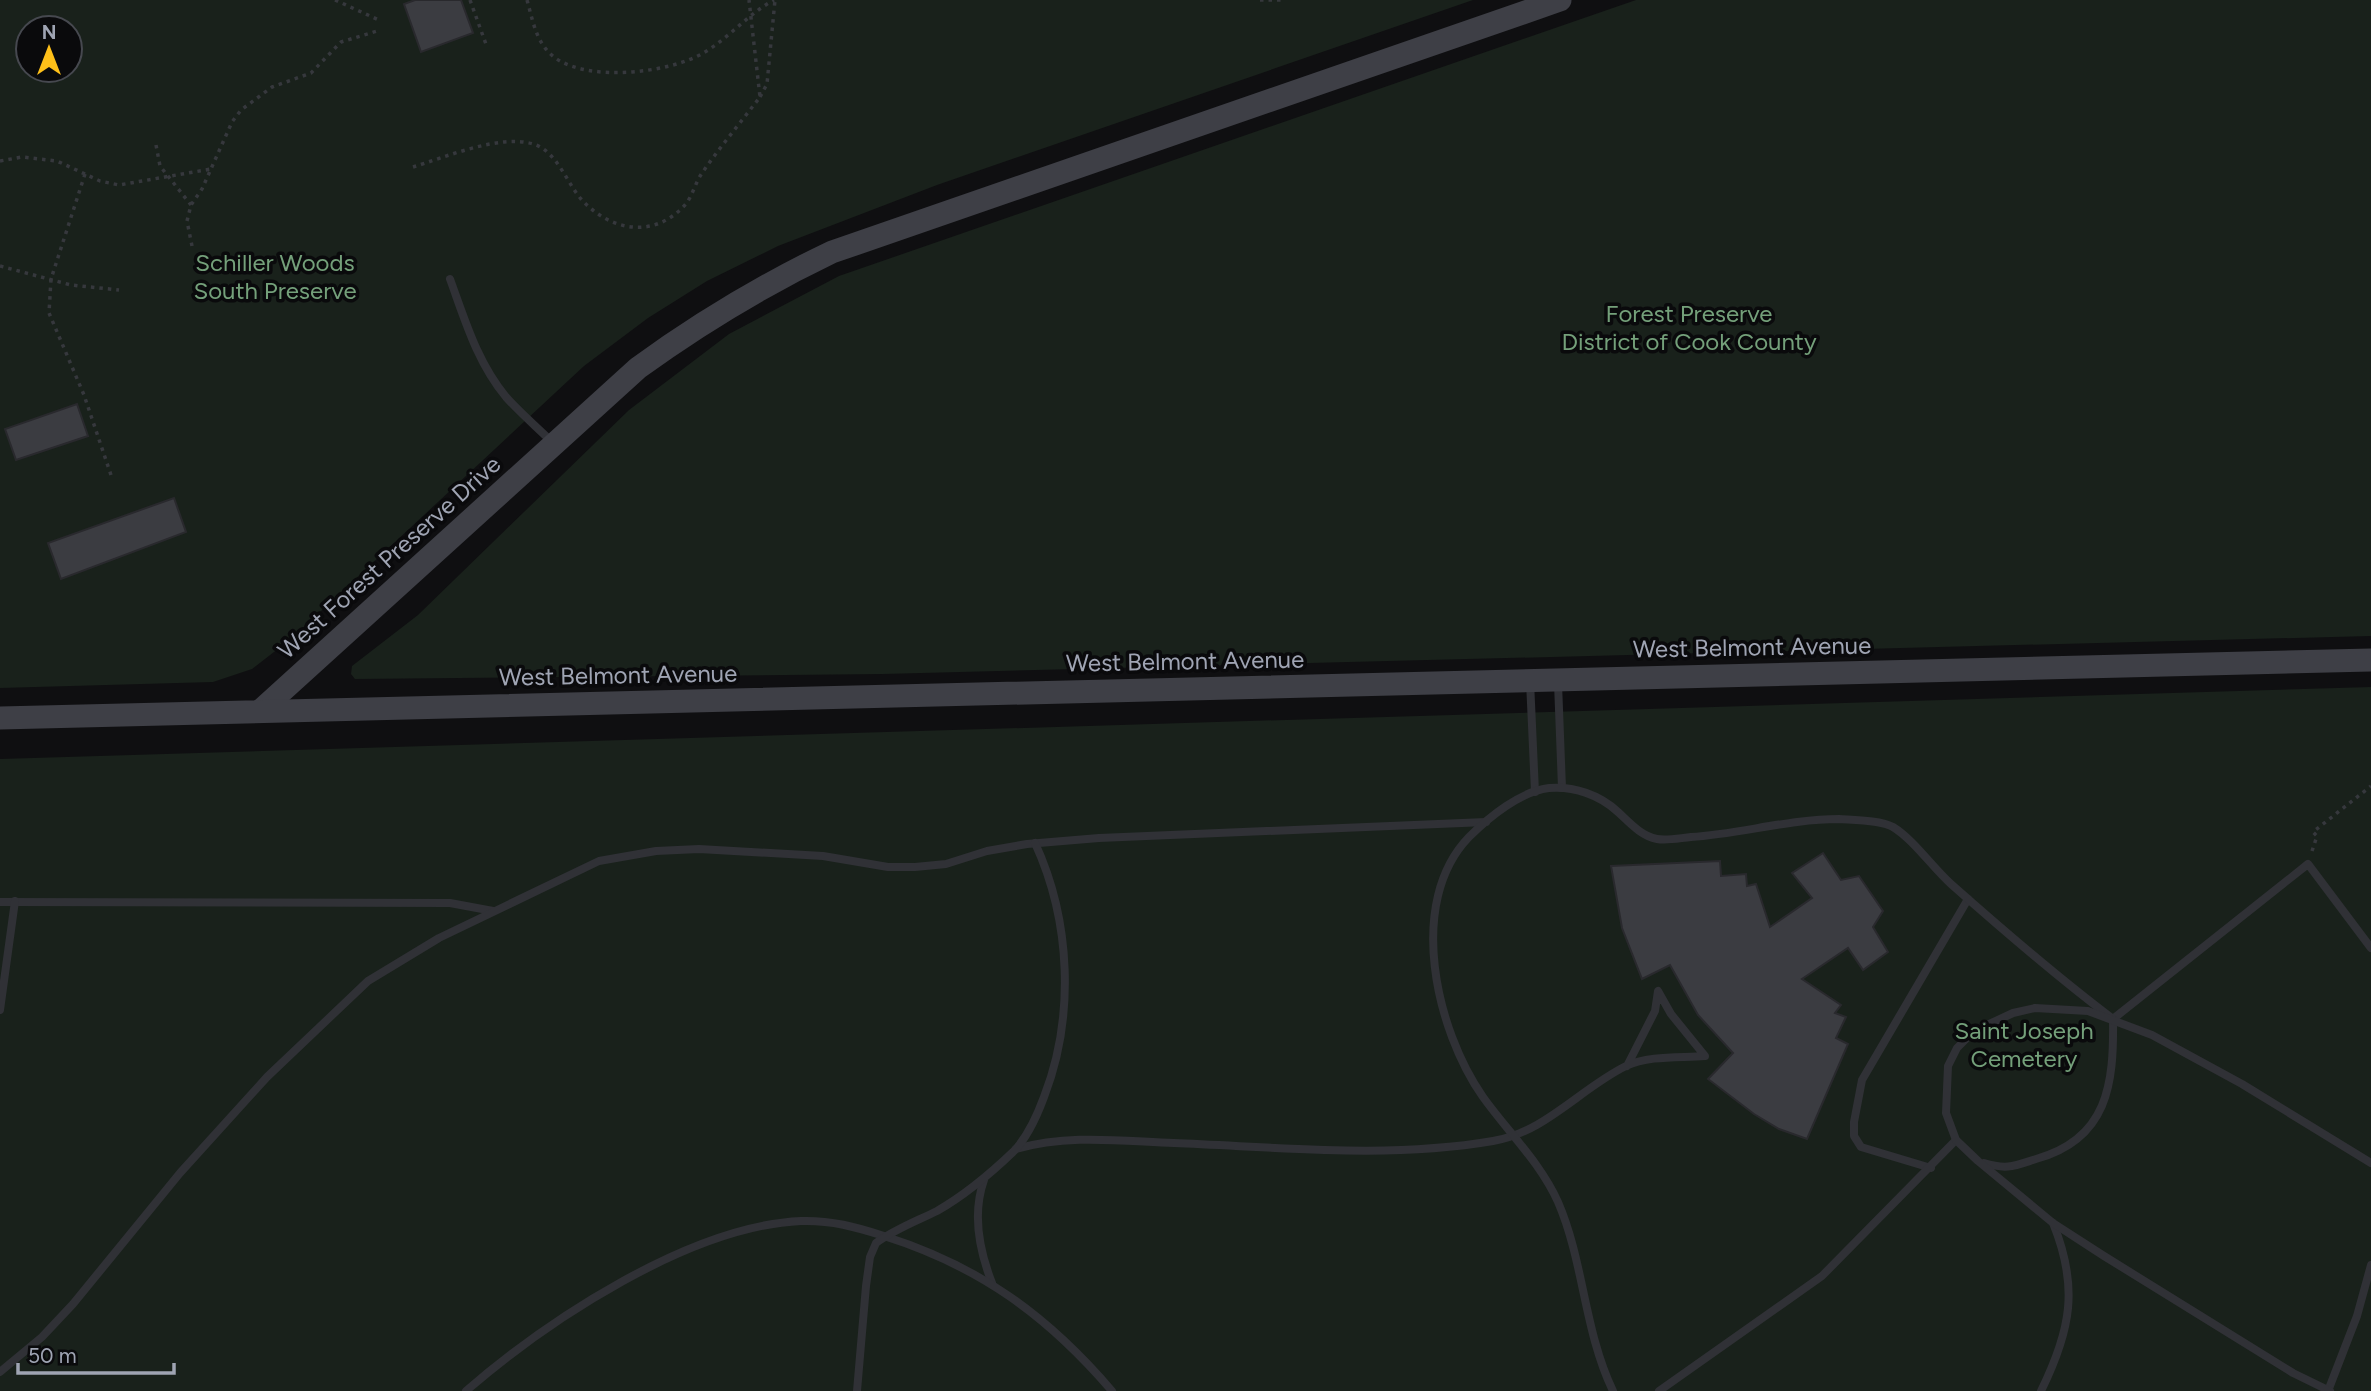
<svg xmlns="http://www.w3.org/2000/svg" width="2371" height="1391" font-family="Figtree,sans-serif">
<rect width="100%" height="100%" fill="#0f0f11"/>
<g fill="#19211b" fill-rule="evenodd">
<path d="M 0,0 L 1473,0 L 937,185 L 778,246 L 707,281 L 648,318 L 584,366 L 292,638 L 252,669 L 213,682 L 0,688 ZM 28,28 L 70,28 L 70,70 L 28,70 Z"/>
<path d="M 1636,0 L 2371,0 L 2371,636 L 883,674 L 355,679 L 351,674 L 352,666 L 418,615 L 629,410 L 729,334 L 839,276 Z"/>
<path d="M 2371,687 L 2371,1391 L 0,1391 L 0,759 Z"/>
</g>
<g fill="#3b3c41" stroke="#29292d" stroke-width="2">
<path d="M 415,0 L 461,0 L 473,33 L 421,52 L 404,4 Z"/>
<path d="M 77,404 L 88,436 L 16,460 L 5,429 Z"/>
<path d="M 174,498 L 186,532 L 61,579 L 48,543 Z"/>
<path d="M 1823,853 L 1841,880 L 1859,876 L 1883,911 L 1873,927 L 1888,952 L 1863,970 L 1848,948 L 1802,979 L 1841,1005 L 1835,1013 L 1846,1017 L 1836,1038 L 1848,1044 L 1807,1139 L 1779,1129 L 1754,1114 L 1708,1079 L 1733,1053 L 1698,1015 L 1670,965 L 1642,979 L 1622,928 L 1611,866 L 1720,861 L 1721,876 L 1746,874 L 1747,886 L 1756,884 L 1770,927 L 1812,898 L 1792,873 Z"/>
</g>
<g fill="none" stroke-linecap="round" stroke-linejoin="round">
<g stroke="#36383d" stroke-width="3.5" stroke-dasharray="3.5 5" stroke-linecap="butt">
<path d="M 335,0 L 379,20"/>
<path d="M 470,0 L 487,47"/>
<path d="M 527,0 C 533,21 536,43 554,57 C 588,83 671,73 705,52 C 730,37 748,14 774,0"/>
<path d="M 1260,0 L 1281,0"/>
<path d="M 760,97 L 767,84 L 775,0"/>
<path d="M 156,145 L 160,166 L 191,205"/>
<path d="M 0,161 L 22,157 L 57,161 L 100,181 L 119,185 L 211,169"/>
<path d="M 413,167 C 446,157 499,134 533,144 C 556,150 567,183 581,199 C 609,230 652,240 684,206 C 692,198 695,183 702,173 C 720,147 741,122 760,97 L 749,0"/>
<path d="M 85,174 L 51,279 L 49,313 L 84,395 L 112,478"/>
<path d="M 192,246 L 187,221 L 191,205 L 202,189 L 232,122 L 241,110 L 272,87 L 311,73 L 341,42 L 377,31"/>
<path d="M 0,266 L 71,285 L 119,290"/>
<path d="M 2312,851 L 2317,836 L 2313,832 L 2371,786"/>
</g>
<g stroke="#303136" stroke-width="8">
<path d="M 450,279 C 465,320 477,362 506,397 C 520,413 538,428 553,443"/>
<path d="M 1530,681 L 1535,792"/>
<path d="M 1558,683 L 1562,788"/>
<path d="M 0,902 L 450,903 L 493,911"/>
<path d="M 0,1010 L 15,901"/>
<path d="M 2113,1019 L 2308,864 L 2371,948"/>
<path d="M 1016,1149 C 1068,1134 1120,1141 1174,1143 C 1279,1147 1388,1159 1493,1141 C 1544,1133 1581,1088 1626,1066 C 1649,1055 1681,1058 1705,1056 L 1671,1014 L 1658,991 L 1655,1011 L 1627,1066"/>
<path d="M 1984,1163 C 2007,1170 2014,1166 2036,1159 C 2108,1139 2114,1084 2113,1019"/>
<path d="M 1931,1168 L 1861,1147 L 1854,1136 L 1854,1122 L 1862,1080 L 1968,899"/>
<path d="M 984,1180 C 972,1214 979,1250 992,1283"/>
<path d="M 0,1372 L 42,1337 L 73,1304 L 180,1173 L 267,1077 L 368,981 L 439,938 L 599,861 L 656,851 L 699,849 L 823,856 L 888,867 L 915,867 L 946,864 L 987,851 L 1027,844 L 1099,838 L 1486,822"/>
<path d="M 466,1391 C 548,1320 690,1226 801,1221 C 831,1220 856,1227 884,1236 C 979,1266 1047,1315 1112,1391"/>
<path d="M 857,1391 L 866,1286 L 870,1257 L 876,1243 C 895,1229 917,1221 937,1211 C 965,1195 990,1174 1013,1152 C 1028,1137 1037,1116 1044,1097 C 1075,1017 1071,921 1035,843"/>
<path d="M 1613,1391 C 1584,1331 1584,1262 1558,1202 C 1540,1162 1508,1132 1483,1097 C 1436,1030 1406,902 1469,837 C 1489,817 1521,791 1549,788 C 1574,786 1600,795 1618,812 C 1629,822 1641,836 1657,839 C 1667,841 1680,838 1691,837 C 1740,834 1789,819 1839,819 C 1853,820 1881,820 1893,827 C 1914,840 1932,867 1951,884 C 2004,931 2056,976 2113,1019"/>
<path d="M 1659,1391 L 1822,1276 L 1956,1140"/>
<path d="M 2041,1391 C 2071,1330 2079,1287 2053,1223"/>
<path d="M 2328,1391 L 2357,1316 L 2371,1265"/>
<path d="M 2330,1391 L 2293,1373 L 2104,1256 L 2053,1223 L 1978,1161 L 1956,1140 L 1946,1113 L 1948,1066 L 1957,1048 L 1974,1031 L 2013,1013 L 2035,1008 L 2088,1011 L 2152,1035 L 2242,1084 L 2371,1163"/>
</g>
<g stroke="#3e3f46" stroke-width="23">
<path d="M 260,711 L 638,368 C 700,323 763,285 832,252 L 1560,0"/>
<path d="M 0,718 L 2371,660"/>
</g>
</g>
<g text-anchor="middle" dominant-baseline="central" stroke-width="7" stroke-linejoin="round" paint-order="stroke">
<g font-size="24" fill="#74a07a" stroke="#0a0a0c">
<text x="275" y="262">Schiller Woods<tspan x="275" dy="28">South Preserve</tspan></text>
<text x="1689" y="313">Forest Preserve<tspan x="1689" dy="28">District of Cook County</tspan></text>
<text x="2024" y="1030">Saint Joseph<tspan x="2024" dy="28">Cemetery</tspan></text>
</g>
<g font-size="24" fill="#9fa4b3" stroke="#0a0a0c">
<text transform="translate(389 557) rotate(-42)">West Forest Preserve Drive</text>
<text transform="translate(1752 647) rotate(-1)">West Belmont Avenue</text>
<text transform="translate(1185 661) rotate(-1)">West Belmont Avenue</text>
<text transform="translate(618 675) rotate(-1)">West Belmont Avenue</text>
</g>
</g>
<g transform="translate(49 49)"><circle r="33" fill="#0a0a0c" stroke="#46484f" stroke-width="2"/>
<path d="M0-5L12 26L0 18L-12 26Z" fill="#ffc019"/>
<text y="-10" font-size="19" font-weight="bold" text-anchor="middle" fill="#9fa4b3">N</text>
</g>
<path d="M18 1363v10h156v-10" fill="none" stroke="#9fa4b3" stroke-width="3.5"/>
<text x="28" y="1363" font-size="21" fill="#9fa4b3" stroke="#0a0a0c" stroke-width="5" paint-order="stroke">50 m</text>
</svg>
